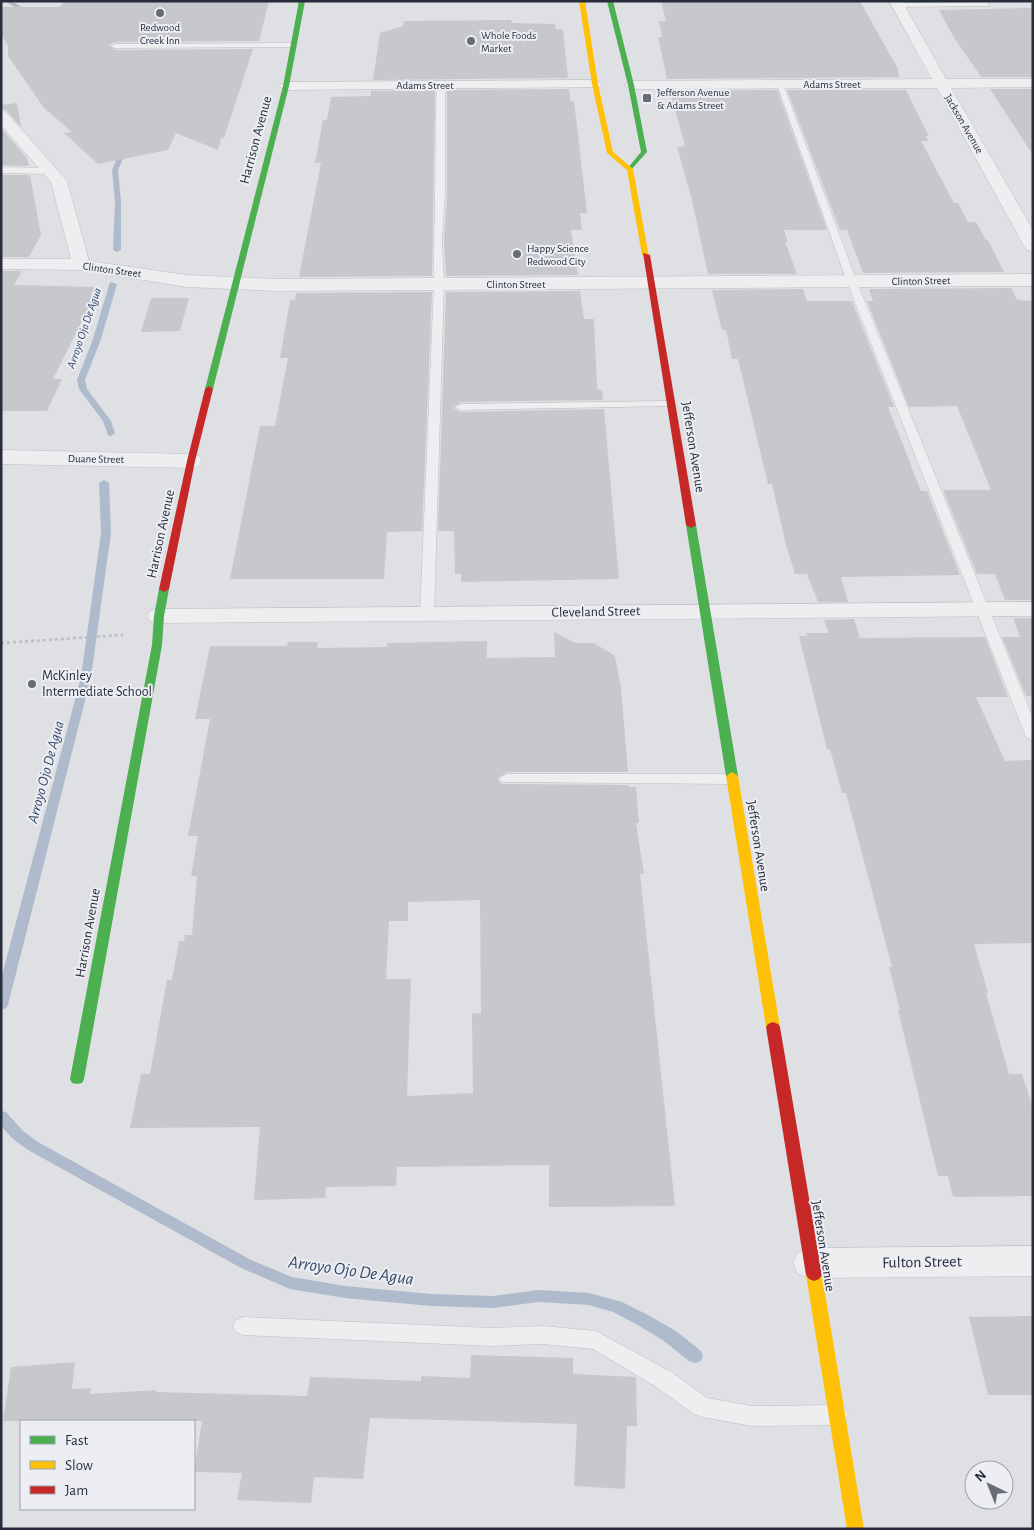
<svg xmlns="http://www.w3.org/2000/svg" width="1034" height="1530" font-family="'Alegreya Sans',sans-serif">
<rect width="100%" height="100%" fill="#dfe0e3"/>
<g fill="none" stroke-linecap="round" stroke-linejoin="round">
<g fill="#afbbcd" fill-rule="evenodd">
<path d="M 5,1 L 12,1 L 32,14 L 27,15 Z"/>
<path d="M 125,145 L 128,147 L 118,170 L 121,202 L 121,250 L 117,252 L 113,250 L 115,202 L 112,170 L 122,147 Z"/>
<path d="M 110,282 L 117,284 L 101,339 L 85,380 L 87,389 L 111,421 L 115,433 L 111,436 L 108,435 L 103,421 L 79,389 L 77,380 L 93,339 Z"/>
<path d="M 104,480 L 109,483 L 111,533 L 91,677 L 8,1005 L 6,1008 L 1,1010 L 1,979 L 81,677 L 101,533 L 99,483 Z"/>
<path d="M 1,1111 L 6,1112 L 23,1131 L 38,1142 L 251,1260 L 292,1277 L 345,1286 L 431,1294 L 493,1296 L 538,1290 L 589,1293 L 622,1302 L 646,1314 L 676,1331 L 701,1351 L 703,1356 L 701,1361 L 695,1363 L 689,1361 L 664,1341 L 636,1324 L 613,1312 L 589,1305 L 538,1302 L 493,1308 L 431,1306 L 345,1298 L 290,1289 L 241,1268 L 28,1150 L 13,1139 L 1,1126 Z"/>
</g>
</g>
<g fill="#c7c8cb" fill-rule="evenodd">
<path d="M 64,1 L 269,1 L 259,41 L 115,42 L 109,45 L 115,50 L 253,49 L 224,138 L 221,138 L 218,150 L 176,133 L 168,150 L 98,164 L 64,133 L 72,132 L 44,108 L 8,56 L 8,46 L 1,34 L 1,7 L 60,7 Z"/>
<path d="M 661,1 L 860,1 L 899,71 L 897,71 L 900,77 L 667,79 L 658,37 L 662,37 L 659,21 L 666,21 Z"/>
<path d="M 1033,8 L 1033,77 L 981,77 L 953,36 L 939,10 Z"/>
<path d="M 511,20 L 512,23 L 555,24 L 556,29 L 563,29 L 568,78 L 373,80 L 380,33 L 403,26 L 404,21 Z"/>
<path d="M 569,89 L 571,101 L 574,101 L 587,213 L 580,213 L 582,230 L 571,230 L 578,275 L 446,276 L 444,240 L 447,194 L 447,90 Z"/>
<path d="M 990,89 L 1033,89 L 1033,155 Z"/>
<path d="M 435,90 L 432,276 L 299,277 L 321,163 L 315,163 L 323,120 L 327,120 L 331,97 L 371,96 L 371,91 Z"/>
<path d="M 777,90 L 827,230 L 784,230 L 788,242 L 785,242 L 797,274 L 708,274 L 691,196 L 677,147 L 685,146 L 670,91 Z"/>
<path d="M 787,90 L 906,90 L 929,136 L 926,136 L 928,141 L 921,141 L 954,203 L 958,203 L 968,222 L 976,222 L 986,240 L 988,240 L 1004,272 L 863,273 L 847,230 L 840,230 Z"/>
<path d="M 17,103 L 21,127 L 7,111 L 1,108 L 1,105 Z"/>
<path d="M 1,128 L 27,158 L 29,166 L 1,165 Z"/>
<path d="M 1,175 L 30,175 L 41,235 L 29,257 L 1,257 Z"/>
<path d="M 1,271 L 22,271 L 14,285 L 99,287 L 53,379 L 62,379 L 47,411 L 1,411 Z"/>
<path d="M 1011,288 L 1017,300 L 1033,301 L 1033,600 L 1005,600 L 995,574 L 977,574 L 943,490 L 991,490 L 957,406 L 909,407 L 867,301 L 873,301 L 869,289 Z"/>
<path d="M 803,289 L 807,301 L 852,301 L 894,407 L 888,407 L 921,491 L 927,491 L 960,575 L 841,577 L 848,602 L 818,602 L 807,574 L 795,574 L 786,545 L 772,484 L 768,484 L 738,359 L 732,359 L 726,330 L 722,330 L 712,290 Z"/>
<path d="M 580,291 L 584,319 L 594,319 L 597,388 L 602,391 L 603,400 L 461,402 L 453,408 L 461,412 L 604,409 L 619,579 L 461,582 L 461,574 L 455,574 L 454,531 L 438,531 L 446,292 Z"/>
<path d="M 432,292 L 422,531 L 387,532 L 384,579 L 230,579 L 260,426 L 275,426 L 288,358 L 280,358 L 290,300 L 295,300 L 296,293 Z"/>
<path d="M 151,298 L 189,298 L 180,331 L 141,332 Z"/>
<path d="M 1013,618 L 1033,618 L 1033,696 L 1026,696 L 1002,637 L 1020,637 Z"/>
<path d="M 854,619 L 860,638 L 985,637 L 1008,697 L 976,697 L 1005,761 L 1033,760 L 1033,943 L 974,944 L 988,993 L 986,993 L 1009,1074 L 1022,1074 L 1033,1108 L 1033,1196 L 953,1197 L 948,1176 L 938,1176 L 898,1010 L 900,1010 L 889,967 L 892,967 L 846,793 L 842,793 L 830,749 L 827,749 L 799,636 L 807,636 L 806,633 L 829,633 L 824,620 Z"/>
<path d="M 554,632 L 575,643 L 594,643 L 615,656 L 621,688 L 628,772 L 507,772 L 497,779 L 502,784 L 629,785 L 629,787 L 636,787 L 639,823 L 636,823 L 644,874 L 640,874 L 675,1206 L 549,1207 L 549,1165 L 397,1167 L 396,1186 L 326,1187 L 325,1198 L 254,1200 L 260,1127 L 130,1128 L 141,1074 L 150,1074 L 167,980 L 172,980 L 179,941 L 184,941 L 185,935 L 192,935 L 197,876 L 191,876 L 198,836 L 188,836 L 210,719 L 195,719 L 210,646 L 287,646 L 288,642 L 318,642 L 317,648 L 387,647 L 387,643 L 487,641 L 487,658 L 555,657 ZM 480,900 L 481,1013 L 472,1014 L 473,1093 L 407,1096 L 411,979 L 386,979 L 389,921 L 408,921 L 408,902 Z"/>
<path d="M 1033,1316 L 1033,1395 L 988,1395 L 969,1317 Z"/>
<path d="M 471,1355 L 573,1358 L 573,1374 L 636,1377 L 637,1426 L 627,1426 L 625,1489 L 574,1486 L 577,1424 L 370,1418 L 363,1479 L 314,1477 L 311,1503 L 237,1500 L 242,1473 L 194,1472 L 202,1421 L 3,1421 L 11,1367 L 75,1362 L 72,1389 L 91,1388 L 90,1394 L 156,1390 L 156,1392 L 307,1396 L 310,1377 L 421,1381 L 421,1376 L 470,1378 Z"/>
</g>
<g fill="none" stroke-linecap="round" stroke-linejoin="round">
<g stroke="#bdbec1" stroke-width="1">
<g id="lane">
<path d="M 987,2 L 990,6 L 897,7 L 893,5 L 897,3 Z"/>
<path d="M 293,43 L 296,43 L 296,47 L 115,48 L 111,46 L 115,44 Z"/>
<path d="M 776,82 L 783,84 L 857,282 L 1033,718 L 1033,741 L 1026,737 L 847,282 Z"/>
<path d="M 441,83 L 445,85 L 445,194 L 442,240 L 444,284 L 434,615 L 427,619 L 420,615 L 434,284 C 433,252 435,224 435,192 C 436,156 435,121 437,85 Z"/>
<path d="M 1,167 L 50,168 L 54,171 L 50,174 L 1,173 Z"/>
<path d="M 670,401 L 674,402 L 674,406 L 461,410 L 455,407 L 461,404 Z"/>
<path d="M 507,774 L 732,774 L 740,779 L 732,784 L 502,782 L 499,779 L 502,776 Z"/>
<path d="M 243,1317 L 492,1328 L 543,1326 L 596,1331 L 671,1372 L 707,1398 L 752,1406 L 837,1405 L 845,1408 L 848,1415 L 845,1422 L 837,1425 L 752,1426 L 702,1417 L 694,1414 L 655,1386 L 593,1349 L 543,1344 L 492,1346 L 243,1335 L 236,1332 L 233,1326 L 236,1320 Z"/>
</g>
</g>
<g stroke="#bdbec1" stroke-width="1">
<g id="street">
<path d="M 889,1 L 902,1 L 946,79 L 1033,79 L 1033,87 L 951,88 L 1033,230 L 1033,251 L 1027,250 L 1024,246 L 937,88 L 631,89 L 624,85 L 631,81 L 932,79 Z"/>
<path d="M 595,80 L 602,84 L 600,87 L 286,90 L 279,86 L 286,82 Z"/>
<path d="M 1,110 L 6,112 L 67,181 L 89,261 L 187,275 L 276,279 L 1033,274 L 1033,286 L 276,291 L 187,287 L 81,270 L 1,269 L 1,259 L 71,259 L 51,182 L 1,125 Z"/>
<path d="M 1,450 L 191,454 L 199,456 L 202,461 L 199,466 L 191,468 L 1,464 Z"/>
<path d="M 1033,602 L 1033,616 L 159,623 L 150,621 L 147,616 L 150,611 L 159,609 Z"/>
<path d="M 1033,1246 L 1033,1276 L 811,1278 L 798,1274 L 793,1263 L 798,1252 L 811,1248 Z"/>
</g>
</g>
<path stroke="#bdbec4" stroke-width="2.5" stroke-dasharray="3 3" stroke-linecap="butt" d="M 1,643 L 123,635"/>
<use href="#lane" fill="#eeeef0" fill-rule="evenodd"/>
<use href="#street" fill="#eeeef0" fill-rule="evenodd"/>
<g fill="#4caf50" fill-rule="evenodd">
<path d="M 299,1 L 305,1 L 289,86 L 213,389 L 209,392 L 205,389 L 283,86 Z"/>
<path d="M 607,1 L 613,1 L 634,85 L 647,152 L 630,171 L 627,169 L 641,152 L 628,85 Z"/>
<path d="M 691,522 L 696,525 L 738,776 L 732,780 L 726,776 L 686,525 Z"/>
<path d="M 164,586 L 169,589 L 164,616 L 162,645 L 84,1079 L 82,1083 L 77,1084 L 72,1083 L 70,1079 L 152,645 L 154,616 L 159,589 Z"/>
</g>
<g fill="#ffc107" fill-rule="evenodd">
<path d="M 579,1 L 585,1 L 598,84 L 613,152 L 633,169 L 649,257 L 642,255 L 627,170 L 607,153 L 592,84 Z"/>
<path d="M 732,772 L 738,776 L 780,1027 L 778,1030 L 773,1032 L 768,1030 L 766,1027 L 726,776 Z"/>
<path d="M 814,1269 L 819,1271 L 822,1275 L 864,1529 L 847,1529 L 806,1275 L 809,1271 Z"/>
</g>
<g fill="#c62828" fill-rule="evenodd">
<path d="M 643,253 L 650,255 L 696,525 L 691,528 L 686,525 Z"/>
<path d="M 209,386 L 213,389 L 195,461 L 169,589 L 164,592 L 159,589 L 187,461 L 205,389 Z"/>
<path d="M 773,1022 L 778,1024 L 780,1027 L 822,1275 L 819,1279 L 814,1281 L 809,1279 L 806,1275 L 766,1027 L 768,1024 Z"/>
</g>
</g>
<g fill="#676c76" stroke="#eceef3" stroke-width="2">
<circle cx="160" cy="13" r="5"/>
<circle cx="471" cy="41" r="5"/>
<rect x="642" y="93" width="10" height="10" rx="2.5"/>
<circle cx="517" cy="254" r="5"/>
<circle cx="32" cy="684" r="5"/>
</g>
<g text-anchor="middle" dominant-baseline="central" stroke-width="4" stroke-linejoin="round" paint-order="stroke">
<g font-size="11" fill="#272d3b" stroke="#eceef3" text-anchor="start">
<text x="160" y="27" text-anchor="middle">Redwood<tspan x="160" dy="13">Creek Inn</tspan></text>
<text x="481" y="35">Whole Foods<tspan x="481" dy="13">Market</tspan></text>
<text x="657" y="92">Jefferson Avenue<tspan x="657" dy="13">&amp; Adams Street</tspan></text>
<text x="527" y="248">Happy Science<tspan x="527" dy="13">Redwood City</tspan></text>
</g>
<g font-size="11" fill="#272d3b" stroke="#eceef3">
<text x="832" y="84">Adams Street</text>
<text x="425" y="85">Adams Street</text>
<text transform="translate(964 124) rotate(60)">Jackson Avenue</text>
<text transform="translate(112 270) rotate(8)">Clinton Street</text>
<text transform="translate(921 281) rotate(-1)">Clinton Street</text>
<text x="516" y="284">Clinton Street</text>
<text transform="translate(96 459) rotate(1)">Duane Street</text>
</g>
<g font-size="12" font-style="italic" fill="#35496b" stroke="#eceef3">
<text transform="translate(84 328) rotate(-71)">Arroyo Ojo De Agua</text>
</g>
<g font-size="14" fill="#272d3b" stroke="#eceef3">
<text transform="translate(256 140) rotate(-75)">Harrison Avenue</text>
<text transform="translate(693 447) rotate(81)">Jefferson Avenue</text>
<text transform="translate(161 534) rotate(-78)">Harrison Avenue</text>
<text transform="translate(596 612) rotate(-1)">Cleveland Street</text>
<text transform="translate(758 846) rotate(81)">Jefferson Avenue</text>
<text transform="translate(88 933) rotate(-80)">Harrison Avenue</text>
<text transform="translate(823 1246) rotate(81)">Jefferson Avenue</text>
</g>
<g font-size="14" fill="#272d3b" stroke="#eceef3" text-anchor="start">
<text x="42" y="676">McKinley<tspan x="42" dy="16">Intermediate School</tspan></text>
</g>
<g font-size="15" font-style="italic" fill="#35496b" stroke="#eceef3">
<text transform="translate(46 772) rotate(-75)">Arroyo Ojo De Agua</text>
</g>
<g font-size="16" fill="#272d3b" stroke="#eceef3">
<text transform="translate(922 1262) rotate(-1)">Fulton Street</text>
</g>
<g font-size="18" font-style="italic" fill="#35496b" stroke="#eceef3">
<text transform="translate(351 1271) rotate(8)">Arroyo Ojo De Agua</text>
</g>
</g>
<rect width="1034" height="1530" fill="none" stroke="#272d3b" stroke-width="5"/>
<rect x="20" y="1420" width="175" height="90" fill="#eceef3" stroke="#9da1a9"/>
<rect x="30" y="1436" width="25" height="8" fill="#4caf50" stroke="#9da1a9"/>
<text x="65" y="1445" font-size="15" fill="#272d3b">Fast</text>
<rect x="30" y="1461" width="25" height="8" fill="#ffc107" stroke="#9da1a9"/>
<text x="65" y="1470" font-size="15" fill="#272d3b">Slow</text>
<rect x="30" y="1486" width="25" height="8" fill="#c62828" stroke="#9da1a9"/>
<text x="65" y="1495" font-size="15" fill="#272d3b">Jam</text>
<g transform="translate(989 1485) rotate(317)"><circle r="24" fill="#eceef3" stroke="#9da1a9"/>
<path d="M0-4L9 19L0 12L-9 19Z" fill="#676c76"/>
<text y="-8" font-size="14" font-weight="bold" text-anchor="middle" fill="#272d3b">N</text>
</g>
</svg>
